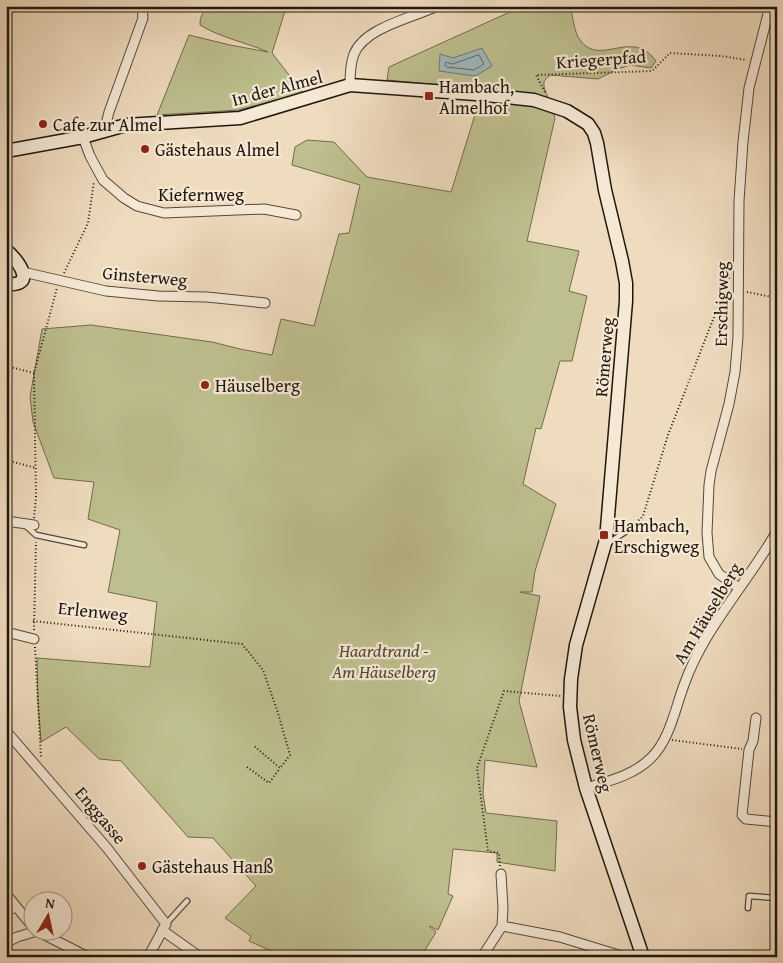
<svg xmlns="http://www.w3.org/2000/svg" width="783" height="963" font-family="'Gentium Book Plus',serif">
<rect width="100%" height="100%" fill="#efdbbe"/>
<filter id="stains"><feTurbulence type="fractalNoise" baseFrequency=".004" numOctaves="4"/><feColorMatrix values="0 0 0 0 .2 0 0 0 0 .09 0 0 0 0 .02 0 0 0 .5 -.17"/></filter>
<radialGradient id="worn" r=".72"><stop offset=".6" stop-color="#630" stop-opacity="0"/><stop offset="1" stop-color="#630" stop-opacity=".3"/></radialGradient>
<g fill="#bebf8e" stroke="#6f6c4e">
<path d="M 212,6 L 310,6 L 285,11 L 272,53 L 303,93 L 238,110 L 157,115 L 189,35 L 230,45 L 268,52 C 245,42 221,38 200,25 C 200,15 203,11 212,6 Z"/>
<path d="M 523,6 L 570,6 C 573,16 574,32 580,40 C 600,68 632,27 656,61 L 651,68 L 630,65 L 618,69 L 598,79 L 550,75 L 544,81 L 544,87 L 555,118 L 527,241 L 579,251 L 569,291 L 587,296 L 572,361 L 560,361 L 541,429 L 536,428 L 523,484 L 556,504 L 535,571 L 532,592 L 520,592 L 540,596 L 519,701 L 537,767 L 485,760 L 483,794 L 486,813 L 557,821 L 555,871 L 497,862 L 497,853 L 453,849 L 448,894 L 453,896 L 438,930 L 429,926 L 436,932 L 421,957 L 410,955 L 409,957 L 363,955 L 361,957 L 289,957 L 278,954 L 249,941 L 251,936 L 225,918 L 256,886 L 213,838 L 188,837 L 121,761 L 99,759 L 66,727 L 41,742 L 38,702 L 37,658 L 150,667 L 157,602 L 108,592 L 120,530 L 88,519 L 94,482 L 54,478 L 33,422 L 30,397 L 42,329 L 91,325 L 212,342 L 240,349 L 272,355 L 281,319 L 314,326 L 339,234 L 349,233 L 360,185 L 292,165 L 295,147 L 307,140 L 334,142 L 367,177 L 451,192 L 483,89 L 387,80 L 389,67 Z"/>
</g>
<path fill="#9fb8bc" stroke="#6c7876" d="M 482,48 L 492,66 L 475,76 L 439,71 L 440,54 L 453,58 Z"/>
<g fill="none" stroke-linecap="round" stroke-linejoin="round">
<path stroke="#606865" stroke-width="1" d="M 479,55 L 484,64 L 474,70 L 447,67 L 445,65 L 446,62 L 452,64 Z"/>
<g stroke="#54493a" stroke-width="7">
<g id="lane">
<path d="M 25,525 L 36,535 L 84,545"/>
<path d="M 607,544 L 631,528"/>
<path d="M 748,908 L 749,896 L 777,898"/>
<path d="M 166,924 L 187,901"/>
</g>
</g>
<g stroke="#54493a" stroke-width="11">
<g id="street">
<path d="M 350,85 C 350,75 350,64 354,54 C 365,27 413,18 437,6"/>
<path d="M 109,130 L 107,120 L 109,112 L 143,18 L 142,6"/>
<path d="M 83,137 L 90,156 L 103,180 L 124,198 L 137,206 L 164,213 L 264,209 L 296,215"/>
<path d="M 23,272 L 106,291 L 158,296 L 207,297 L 265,303"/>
<path d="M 6,521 L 34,525"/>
<path d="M 739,588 L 719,574 L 709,557 L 707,533 L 709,485 L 711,471 L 729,404 L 735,372 L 738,337 L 739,201 L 743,142 L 749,88 L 770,6"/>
<path d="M 6,632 L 34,639"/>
<path d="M 756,718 L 753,741 L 749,750 L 742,815 L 746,819 L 777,822"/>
<path d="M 6,731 L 107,848 L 166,924 L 148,957"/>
<path d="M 586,788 C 609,781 634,775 651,758 C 670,739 675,709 684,685 C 704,628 747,584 777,531"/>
<path d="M 6,894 L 32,926"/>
<path d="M 6,911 L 16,907"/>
<path d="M 502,926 L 560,937 L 625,957"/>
<path d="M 162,930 L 200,957"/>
<path d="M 6,943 L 17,937 L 37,931 L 88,957"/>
<path d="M 482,957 L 502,926 L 503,908 L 501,874"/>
</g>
</g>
<g stroke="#20180e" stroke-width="15">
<g id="secondary">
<path d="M 6,151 L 83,137 L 126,125 L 240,118 L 350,85 L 476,94 L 534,100 L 567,111 L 588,124 L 594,133 L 597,143 L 605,190 L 622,261 L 626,283 L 626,301 L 606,540 L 576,645 L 571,679 L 570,707 L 574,740 L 586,788 L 643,957"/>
<path d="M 6,250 C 18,260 38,287 6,284"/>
</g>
</g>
<g stroke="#20180e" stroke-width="2" stroke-dasharray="1 2.5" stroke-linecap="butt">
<path d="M 545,92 L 536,75 L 652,71 L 670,53 L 721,56 L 747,60"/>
<path d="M 64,273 L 88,223 L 94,181"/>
<path d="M 747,292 L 777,298"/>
<path d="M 6,366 L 34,373"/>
<path d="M 6,460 L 36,468"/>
<path d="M 34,518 L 36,497 L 34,373 L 57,288"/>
<path d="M 636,523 L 643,516 L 668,435 L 730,276"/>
<path d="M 33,621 L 242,644 L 263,670 L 278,713 L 290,755 L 280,768 L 254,746"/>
<path d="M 34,630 L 36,542"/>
<path d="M 35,647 L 41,757"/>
<path d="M 672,740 L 742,749"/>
<path d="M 247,767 L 269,783 L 280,768"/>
<path d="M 500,866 L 499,853 L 488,851 L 477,768 L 504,691 L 561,696"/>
</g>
<use href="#lane" stroke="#f5e8d5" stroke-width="4.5"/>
<use href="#street" stroke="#f5e8d5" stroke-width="9"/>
<use href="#secondary" stroke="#f5e8d5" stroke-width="12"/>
</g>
<g fill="#8f2418" stroke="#f5e8d5" stroke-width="2">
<rect x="424" y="91" width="10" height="10" rx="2.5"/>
<circle cx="43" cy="124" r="5"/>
<circle cx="145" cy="149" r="5"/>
<circle cx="205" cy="385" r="5"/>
<rect x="599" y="530" width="10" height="10" rx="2.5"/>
<circle cx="142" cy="866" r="5"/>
</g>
<g text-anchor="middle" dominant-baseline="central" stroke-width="4.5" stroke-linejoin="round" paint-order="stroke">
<g font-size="18" fill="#20180e" stroke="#f5e8d5">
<text transform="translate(601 59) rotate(-4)">Kriegerpfad</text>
<text transform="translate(277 88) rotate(-15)">In der Almel</text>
<text x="201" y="194">Kiefernweg</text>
<text transform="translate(145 276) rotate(5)">Ginsterweg</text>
<text transform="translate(721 304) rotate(-89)">Erschigweg</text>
<text transform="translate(604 357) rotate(-85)">Römerweg</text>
<text transform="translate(93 611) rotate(6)">Erlenweg</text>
<text transform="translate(707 613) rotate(-59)">Am Häuselberg</text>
<text transform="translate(598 753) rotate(77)">Römerweg</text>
<text transform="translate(101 815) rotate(50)">Enggasse</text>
</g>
<g font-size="18" fill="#20180e" stroke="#f5e8d5" text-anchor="start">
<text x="439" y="86">Hambach,<tspan x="439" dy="21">Almelhof</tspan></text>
<text x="53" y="124">Cafe zur Almel</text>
<text x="155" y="149">Gästehaus Almel</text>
<text x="215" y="385">Häuselberg</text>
<text x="614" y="525">Hambach,<tspan x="614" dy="21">Erschigweg</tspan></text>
<text x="152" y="866">Gästehaus Hanß</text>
</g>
<g font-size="18" font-style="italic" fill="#4f4a34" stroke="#f5e8d5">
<text x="384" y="650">Haardtrand -<tspan x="384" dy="21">Am Häuselberg</tspan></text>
</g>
</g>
<rect width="783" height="963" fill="none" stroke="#efdbbe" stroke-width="25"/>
<rect x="8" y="8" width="768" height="948" fill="none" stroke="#20180e" stroke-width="2.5"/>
<rect x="12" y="12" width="758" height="938" fill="none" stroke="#20180e"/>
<g transform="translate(48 916) rotate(9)"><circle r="24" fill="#f5e8d5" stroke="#a09585"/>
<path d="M0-4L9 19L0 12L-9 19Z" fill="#8f2418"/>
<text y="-8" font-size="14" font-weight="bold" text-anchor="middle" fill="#20180e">N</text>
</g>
<rect width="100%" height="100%" filter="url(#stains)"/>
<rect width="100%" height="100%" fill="url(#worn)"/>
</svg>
